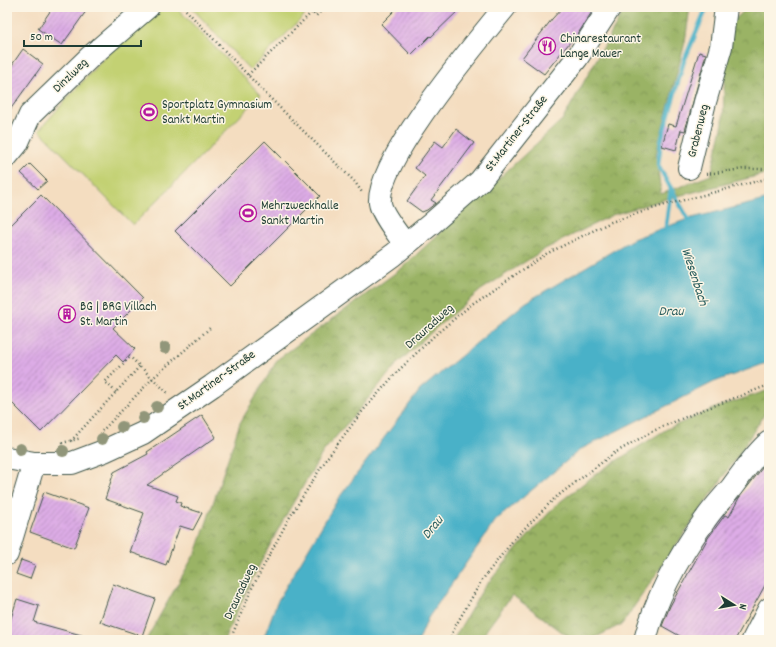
<svg xmlns="http://www.w3.org/2000/svg" width="776" height="647" font-family="Dekko,sans-serif">
<defs>
<pattern id="forest-crowns" width="20" height="18" patternUnits="userSpaceOnUse"><rect width="20" height="18" fill="#9ab365"/><path d="M2 6a3 3 0 1 1 6 0M12 15a3 3 0 1 1 6 0" fill="none" stroke="#7d9354"/></pattern>
<pattern id="building-hatch" width="6" height="6" patternUnits="userSpaceOnUse"><rect width="6" height="6" fill="#ddace6"/><path d="M-1 1l2-2M0 6l6-6M5 7l2-2" fill="none" stroke="#b38dbb"/></pattern>
</defs>
<rect width="100%" height="100%" fill="#fcf5e5"/>
<filter id="ink" filterUnits="userSpaceOnUse"><feTurbulence type="fractalNoise" baseFrequency=".025" numOctaves="2"/><feDisplacementMap in="SourceGraphic" scale="8" xChannelSelector="R" yChannelSelector="G"/><feConvolveMatrix kernelMatrix="1 2 1 2 8 2 1 2 1" color-interpolation-filters="sRGB"/></filter>
<filter id="wash" filterUnits="userSpaceOnUse"><feTurbulence type="fractalNoise" baseFrequency=".012" numOctaves="4" result="noise"/><feDisplacementMap in="SourceGraphic" scale="16" xChannelSelector="R" yChannelSelector="G"/><feGaussianBlur stdDeviation="0.9" result="paint"/><feColorMatrix in="noise" values="0 0 0 0 0 0 0 0 0 0 0 0 0 0 0 0 0 1.4 0 .05"/><feComposite in="paint" operator="in"/></filter>
<g filter="url(#wash)">
<rect width="100%" height="100%" fill="#f4ddc0"/>
<g fill="url(#forest-crowns)" stroke="#5c784c">
<path d="M 626,7 L 690,7 L 685,42 L 656,154 L 661,194 L 711,175 L 723,123 L 726,28 L 748,7 L 769,7 L 769,173 L 662,200 L 612,215 L 545,249 L 481,290 L 438,326 L 397,364 L 323,452 L 282,522 L 250,583 L 224,640 L 146,640 L 198,548 L 240,423 L 278,359 L 402,268 L 563,119 Z"/>
<path d="M 769,390 L 769,407 L 741,451 L 622,624 L 590,640 L 573,640 L 512,595 L 487,629 L 481,640 L 453,640 L 483,589 L 521,544 L 556,505 L 597,473 L 667,429 L 718,407 Z"/>
</g>
<g fill="#c3d173" stroke="#718754">
<path d="M 158,7 L 176,7 L 261,95 L 133,225 L 39,130 L 103,59 Z"/>
<path d="M 191,7 L 323,7 L 317,12 L 312,8 L 250,70 Z"/>
</g>
<path fill="#49b1c8" stroke="#34777e" d="M 769,199 L 769,362 L 714,382 L 581,449 L 496,520 L 428,618 L 419,640 L 263,640 L 277,602 L 338,499 L 420,390 L 525,303 L 633,239 L 688,219 Z"/>
<g fill="none" stroke-linecap="round" stroke-linejoin="round">
<g stroke="#49b1c8" stroke-width="4.5">
<path d="M 689,224 L 688,219 L 658,165 L 661,141 L 684,61 L 707,7"/>
<path d="M 667,232 L 666,226 L 671,188"/>
</g>
</g>
<g id="blocks">
<g fill="url(#building-hatch)">
<path d="M 53,7 L 89,7 L 62,45 L 38,29 Z"/>
<path d="M 398,7 L 462,7 L 431,37 L 430,36 L 411,55 L 381,24 Z"/>
<path d="M 563,7 L 595,7 L 576,37 L 575,36 L 544,74 L 522,58 L 552,19 Z"/>
<path d="M 23,49 L 43,64 L 7,114 L 7,72 Z"/>
<path d="M 699,52 L 706,54 L 685,131 L 681,130 L 676,150 L 662,146 L 668,124 L 676,126 Z"/>
<path d="M 456,129 L 474,143 L 431,200 L 436,203 L 427,210 L 422,212 L 407,201 L 425,176 L 415,168 L 435,141 L 443,147 Z"/>
<path d="M 265,141 L 320,196 L 230,286 L 175,231 Z"/>
<path d="M 30,164 L 47,181 L 38,189 L 21,173 Z"/>
<path d="M 41,195 L 143,298 L 113,328 L 135,349 L 123,362 L 116,355 L 41,432 L 7,398 L 7,229 Z"/>
<path d="M 202,415 L 216,437 L 147,485 L 178,496 L 176,501 L 181,503 L 180,506 L 202,513 L 193,530 L 180,526 L 166,565 L 130,552 L 144,513 L 105,499 L 114,472 L 148,454 L 147,452 Z"/>
<path d="M 769,459 L 769,578 L 735,640 L 687,640 L 662,626 L 670,606 L 708,538 L 725,515 L 729,517 L 739,498 Z"/>
<path d="M 44,492 L 89,508 L 74,548 L 30,532 Z"/>
<path d="M 21,560 L 35,565 L 30,579 L 16,574 Z"/>
<path d="M 113,584 L 155,599 L 142,636 L 100,622 Z"/>
<path d="M 17,599 L 39,606 L 34,622 L 85,636 L 85,640 L 7,640 L 7,631 Z"/>
</g>
</g>
</g>
<g filter="url(#ink)">
<use href="#blocks" fill-opacity="0" stroke="#3f5549" stroke-width="1"/>
<g fill="none" stroke-linecap="round" stroke-linejoin="round">
<g stroke="#3f5549" stroke-width="24">
<g id="minor">
<path d="M 7,156 L 17,144 L 30,115 L 91,56 L 148,7"/>
<path d="M 689,168 L 705,102 L 721,47 L 726,7"/>
<path d="M 405,244 C 399,236 381,213 380,203 C 376,161 476,43 505,7"/>
<path d="M 7,458 L 34,463 L 72,463 L 104,451 L 143,433 L 212,386 L 393,255 L 431,224 L 480,181 L 577,58 L 610,7"/>
<path d="M 7,554 L 34,463"/>
<path d="M 645,640 C 656,597 679,556 705,520 C 713,508 723,498 732,487 C 744,471 754,455 769,442"/>
<path d="M 753,640 L 769,609"/>
</g>
</g>
<g stroke="#3f5549" stroke-width="2.5" stroke-dasharray="1 3" stroke-linecap="butt">
<path d="M 183,7 L 265,93 L 355,182 L 363,194"/>
<path d="M 248,75 L 312,12 L 316,16 L 325,7"/>
<path d="M 706,174 L 744,169 L 769,169"/>
<path d="M 129,356 L 169,394"/>
<path d="M 116,392 L 105,382 L 130,357"/>
<path d="M 102,431 L 153,378 L 210,328"/>
<path d="M 71,441 L 140,366"/>
<path d="M 62,443 L 81,438"/>
<path d="M 230,640 L 252,588 L 288,520 L 327,458 L 361,413 L 397,372 L 435,335 L 472,304 L 546,254 L 611,222 L 661,206 L 769,178"/>
<path d="M 449,640 L 456,625 L 482,580 L 515,538 L 555,498 L 613,454 L 653,431 L 695,413 L 769,385"/>
</g>
<use href="#minor" stroke="#fff" stroke-width="22"/>
</g>
<g fill="#91967a">
<circle cx="165" cy="348" r="6"/>
<circle cx="157" cy="407" r="6"/>
<circle cx="143" cy="418" r="6"/>
<circle cx="122" cy="427" r="6"/>
<circle cx="102" cy="439" r="6"/>
<circle cx="20" cy="449" r="6"/>
<circle cx="63" cy="451" r="6"/>
</g>
</g>
<defs>
<g id="restaurant-ring" transform="scale(0.9)"><circle r="9.5" fill="#fcf5e5" stroke="#b5179e" stroke-width="1.5"/><path d="M-5-6h1v4h1v-4h1v4h1v-4h1v5L-1.5 .5V6h-2V.5L-5-1ZM5-6V6H3V1.5H1.5Q1.5-4 5-6Z" fill="#b5179e"/></g>
<g id="stadium-ring" transform="scale(0.9)"><circle r="9.5" fill="#fcf5e5" stroke="#b5179e" stroke-width="1.5"/><path d="M0-5a6.5 5 0 1 0 0 10a6.5 5 0 1 0 0-10ZM-3.5-1.8h7v3.6h-7Z" fill="#b5179e"/></g>
<g id="building-ring" transform="scale(0.9)"><circle r="9.5" fill="#fcf5e5" stroke="#b5179e" stroke-width="1.5"/><path d="M-4-6H4V6H1V3H-1V6H-4ZM-2.5-4.3h1.7v1.8h-1.7ZM.8-4.3h1.7v1.8H.8ZM-2.5-1h1.7V.8h-1.7ZM.8-1h1.7V.8H.8Z" fill="#b5179e"/></g>
</defs>
<g fill-rule="evenodd">
<use href="#restaurant-ring" x="547" y="46"/>
<use href="#stadium-ring" x="149" y="112"/>
<use href="#stadium-ring" x="248" y="213"/>
<use href="#building-ring" x="67" y="314"/>
</g>
<g text-anchor="middle" dominant-baseline="central" stroke-width="3" stroke-linejoin="round" paint-order="stroke">
<g font-size="13" fill="#1f3d34" stroke="#fcf5e5" text-anchor="start">
<text x="560" y="39">Chinarestaurant<tspan x="560" dy="15">Lange Mauer</tspan></text>
<text x="162" y="105">Sportplatz Gymnasium<tspan x="162" dy="15">Sankt Martin</tspan></text>
<text x="261" y="206">Mehrzweckhalle<tspan x="261" dy="15">Sankt Martin</tspan></text>
<text x="80" y="307">BG | BRG Villach<tspan x="80" dy="15">St. Martin</tspan></text>
</g>
<g font-size="13" fill="#1f3d34" stroke="#fcf5e5">
<text transform="translate(71 76) rotate(-44)">Dinzlweg</text>
<text transform="translate(699 131) rotate(-76)">Grabenweg</text>
<text transform="translate(517 134) rotate(-52)">St.Martiner-Straße</text>
<text transform="translate(430 327) rotate(-42)">Drauradweg</text>
<text transform="translate(217 381) rotate(-36)">St.Martiner-Straße</text>
<text transform="translate(241 592) rotate(-65)">Drauradweg</text>
</g>
<g font-size="14" font-style="italic" fill="#2c6060" stroke="#fcf5e5">
<text transform="translate(694 277) rotate(72)">Wiesenbach</text>
<text x="671" y="312">Drau</text>
<text transform="translate(433 528) rotate(-51)">Drau</text>
</g>
</g>
<rect width="776" height="647" fill="none" stroke="#fcf5e5" stroke-width="24"/>
<g transform="translate(734 605) rotate(101)" stroke="#fcf5e5" stroke-width="3" paint-order="stroke">
<path d="M0-3L7 15L0 10L-7 15Z" fill="#1f3d34"/>
<text y="-6" font-size="11" font-weight="bold" text-anchor="middle" fill="#1f3d34">N</text>
</g>
<path d="M24 40v6h117v-6" fill="none" stroke="#1f3d34" stroke-width="2"/>
<text x="30" y="40" font-size="12" fill="#1f3d34" stroke="#fcf5e5" stroke-width="3" paint-order="stroke">50 m</text>
</svg>
